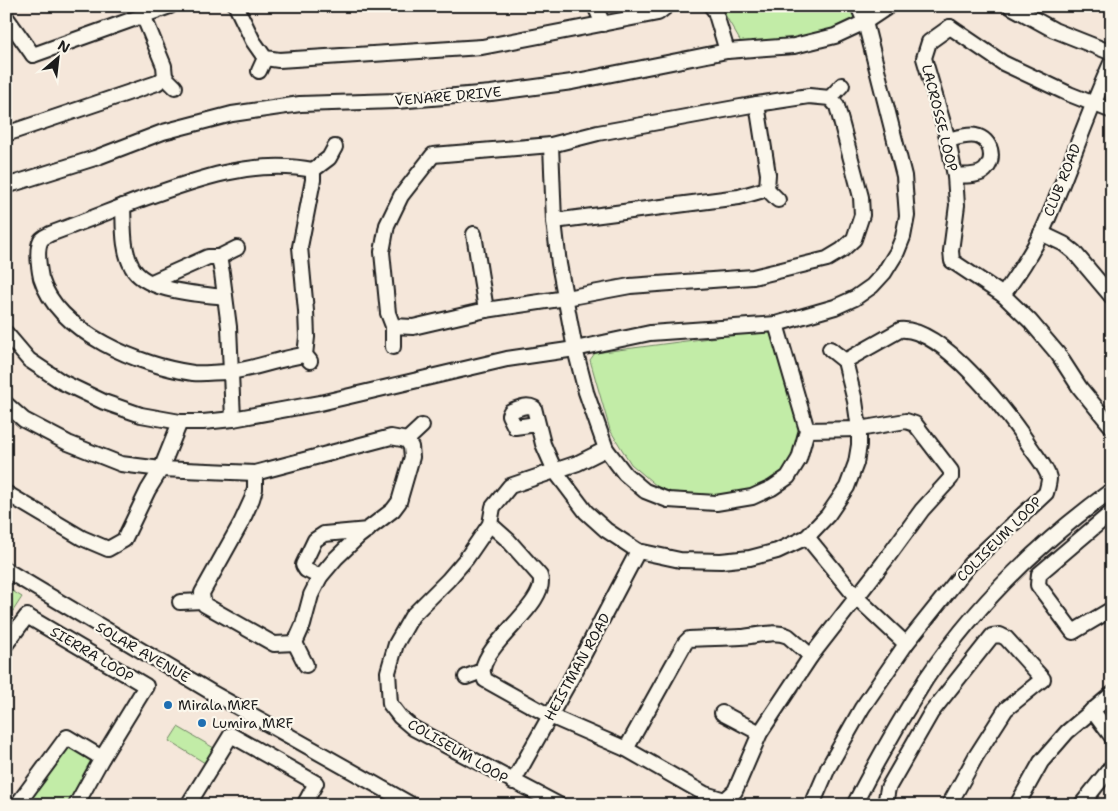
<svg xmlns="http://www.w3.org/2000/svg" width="1118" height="811" font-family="'Shantell Sans',sans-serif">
<rect width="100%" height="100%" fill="#f5e7da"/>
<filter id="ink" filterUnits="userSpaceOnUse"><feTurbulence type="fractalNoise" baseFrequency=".02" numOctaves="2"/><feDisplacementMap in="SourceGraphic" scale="10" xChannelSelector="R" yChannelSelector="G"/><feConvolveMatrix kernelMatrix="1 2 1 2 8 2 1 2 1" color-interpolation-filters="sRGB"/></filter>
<g filter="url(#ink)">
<g fill="#c2eca7" stroke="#6f8462">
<path d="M 720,6 L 853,6 L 857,21 L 835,31 L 795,40 L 742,44 Z"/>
<path d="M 770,330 L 775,332 L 805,429 L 785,474 L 749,495 L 721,499 L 681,496 L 658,487 L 631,464 L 610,430 L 590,360 L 595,353 Z"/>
<path d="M 6,587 L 22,597 L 13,611 L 6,607 Z"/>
<path d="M 178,727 L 214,748 L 205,763 L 169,741 Z"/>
<path d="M 67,746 L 93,760 L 70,805 L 25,805 Z"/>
</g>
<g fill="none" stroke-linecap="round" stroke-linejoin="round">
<g stroke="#1c1c1c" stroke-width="18">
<g id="minor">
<path d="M 236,6 L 253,41 L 265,58 L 279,60 L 482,47 L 658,13 L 667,6"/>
<path d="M 595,6 L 603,24"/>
<path d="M 711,6 L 715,11 L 727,51"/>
<path d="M 1010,6 L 1054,30 L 1112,53"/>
<path d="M 6,17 L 33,55"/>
<path d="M 950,27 L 929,42 L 924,58 L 948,140 L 955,176 L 957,205 L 951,251 L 952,261 L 1003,295 L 1030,321 L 1058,354 L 1080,388 L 1112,427"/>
<path d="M 950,27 L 1003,63 L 1069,94 L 1112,111"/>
<path d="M 33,55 L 170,6"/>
<path d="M 259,71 L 265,58"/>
<path d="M 165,77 L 175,87"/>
<path d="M 830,98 L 842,85"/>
<path d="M 6,134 L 157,83 L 165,77 L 164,66 L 143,15"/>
<path d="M 948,140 C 956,138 968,134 976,136 C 991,139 996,159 985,170 C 978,177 964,175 955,176"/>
<path d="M 551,145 L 554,221 L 559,264 L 575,349 L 586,392 L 606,449 L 625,474 L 645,491 L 668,500 L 716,503 L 752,497 L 772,488 L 788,477 L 799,459 L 807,430 L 776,324"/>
<path d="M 313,170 L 329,158 L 335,147"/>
<path d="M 6,186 L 95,158 L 163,132 L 232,114 L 300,104 L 396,101 L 491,93 L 572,82 L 727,51 L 794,46 L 835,36 L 865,22 L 889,6"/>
<path d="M 767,189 L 778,200"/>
<path d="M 123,206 C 124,226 122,249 132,267 C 145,292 200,294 225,297"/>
<path d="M 554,221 L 739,197 L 767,189 L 768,174 L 757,104"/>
<path d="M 1041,233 L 1064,244 L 1074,252 L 1112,297"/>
<path d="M 474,234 L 486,310"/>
<path d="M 219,257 L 237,248"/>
<path d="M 152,282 L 208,257 L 219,257 L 222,273 L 229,327 L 233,419"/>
<path d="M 1003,295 C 1017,275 1031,255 1042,232 C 1067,176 1086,117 1112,61"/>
<path d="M 393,326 L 413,327 L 486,310 L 566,298 L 630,286 L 753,277 L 827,259 L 842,250 L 854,239 L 862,215 L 861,197 L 837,106 L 830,98 L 809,96 L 757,104 L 598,133 L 551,145 L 433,155 L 401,196 L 387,225 L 382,252 L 388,313 L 393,326 L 393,347"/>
<path d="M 6,333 L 29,360 L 62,382 L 104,402 L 141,415 L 180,422 L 203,422 L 233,419 L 320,403 L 507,359 L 575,349 L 650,333 L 776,324 L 835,307 L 855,298 L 872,286 L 884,273 L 897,252 L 903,237 L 907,216 L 904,176 L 865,22 L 858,6"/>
<path d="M 305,355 C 279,358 253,370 227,372 C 216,372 204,374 193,373 C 141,366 58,333 41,278 C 39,268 36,249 41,240 C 43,237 47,236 50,234 C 80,223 110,211 139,200 C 194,180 254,158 313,170"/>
<path d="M 310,361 L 305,355 L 307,337 L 306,311 L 300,247 L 313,180 L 313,170"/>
<path d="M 6,404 L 24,420 L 68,443 L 121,464 L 161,469 L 255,473 L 391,437 L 407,440"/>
<path d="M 537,424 L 515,427 L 509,415 L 511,411 C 519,408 526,404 534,408 L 543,444 L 555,471 L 586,512 L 606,530 L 638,551 L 680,560 L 721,561 L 750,558 L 777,551 L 807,537 L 828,515 L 847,487 L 856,463 L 859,445 L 859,429 L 855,401 L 845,361 L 830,349"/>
<path d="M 407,440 L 422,426"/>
<path d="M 255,473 L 255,489 L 252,499 L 241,523 L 202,593 L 203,601 L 205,605 L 274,644 L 295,643"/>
<path d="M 6,493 L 82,538 L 108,549 L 124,540 L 148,490 L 161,469 L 180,422"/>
<path d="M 1112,512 L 1039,574 L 1038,585 L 1073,632 L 1112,609"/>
<path d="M 490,524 L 508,540 L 540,576 C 550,601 487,641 483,669 C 482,673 484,676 485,680 L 550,716 L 626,749 L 705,794 L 725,800"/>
<path d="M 807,537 L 856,597 L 906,644"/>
<path d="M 6,570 L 211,692 L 412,805"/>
<path d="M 320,577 L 306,570 L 303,565 L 315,540 L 324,534 L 368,530"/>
<path d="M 180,602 L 203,601"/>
<path d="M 295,643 L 303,625 L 311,595 L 320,577 L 336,558 L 359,536 L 393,510 L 399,502 L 412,457 L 411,447 L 407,440"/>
<path d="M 295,643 L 306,665"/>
<path d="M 6,644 L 27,616 L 146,686 L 102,758 L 76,805"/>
<path d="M 466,677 L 482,671"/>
<path d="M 1092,710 L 1112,737"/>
<path d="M 722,713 L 760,733"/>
<path d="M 626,749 L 685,643 L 689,639 C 706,638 724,638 741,637 C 756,636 773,630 788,636 L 811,656"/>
<path d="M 513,782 L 574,673 L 638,551"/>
<path d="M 725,800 L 735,791 L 760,733 L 811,656 L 884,562 L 922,510 L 951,478 L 951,471 L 915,424 L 906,421 L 859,429 L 807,430"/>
<path d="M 17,805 L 67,737 L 102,758"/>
<path d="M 188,805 L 231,735 L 316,783 L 304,805"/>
<path d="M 559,805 L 413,728 L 400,717 L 390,704 L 388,672 L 396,644 L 412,616 L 448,580 L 466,559 L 490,524 L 493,507 L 510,486 L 578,463 L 606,449"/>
<path d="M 812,805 L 828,768 L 862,708 L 906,644 L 970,564 L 1046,493 C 1047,489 1049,483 1049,478 C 1047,468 1037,457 1031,448 C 1011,416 942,326 900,330 L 845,361"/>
<path d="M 854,805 C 876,762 900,720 926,679 C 975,606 1040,542 1112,490"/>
<path d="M 890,805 L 886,799 L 888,788 L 931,713 L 992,636 L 1000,635 L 1006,638 L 1043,679 L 1006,709 L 976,756 L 949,805"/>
<path d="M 1017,805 L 1041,762 L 1067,732 L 1112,694"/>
<path d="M 1081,805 L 1112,766"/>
</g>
</g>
<use href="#minor" stroke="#fbf7ec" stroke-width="14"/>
</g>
</g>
<g fill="#1f6fb2" stroke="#fbf7ec" stroke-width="2">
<circle cx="168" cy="705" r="5"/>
<circle cx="202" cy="723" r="5"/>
</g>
<g text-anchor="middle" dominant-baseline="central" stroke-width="4.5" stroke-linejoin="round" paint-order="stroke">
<g font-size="14" fill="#1c1c1c" stroke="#fbf7ec">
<text transform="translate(448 96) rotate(-5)">VENARE DRIVE</text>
<text transform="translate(940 118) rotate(76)">LACROSSE LOOP</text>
<text transform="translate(1062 180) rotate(-68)">CLUB ROAD</text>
<text transform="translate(999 539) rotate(-45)">COLISEUM LOOP</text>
<text transform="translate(143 652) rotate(30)">SOLAR AVENUE</text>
<text transform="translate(92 654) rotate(31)">SIERRA LOOP</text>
<text transform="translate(577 667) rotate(-61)">HEISTMAN ROAD</text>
<text transform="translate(458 751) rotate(30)">COLISEUM LOOP</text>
</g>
<g font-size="14" fill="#1c1c1c" stroke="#fbf7ec" text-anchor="start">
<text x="178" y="705">Mirala MRF</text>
<text x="212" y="723">Lumira MRF</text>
</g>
</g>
<rect width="1118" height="811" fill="none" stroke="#fbf7ec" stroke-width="25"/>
<rect x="12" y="12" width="1093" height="786" fill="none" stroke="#1c1c1c" stroke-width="2" filter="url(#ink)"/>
<g transform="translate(58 58) rotate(28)" stroke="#fbf7ec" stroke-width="4" paint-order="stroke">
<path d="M0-4L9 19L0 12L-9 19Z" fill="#1c1c1c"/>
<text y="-8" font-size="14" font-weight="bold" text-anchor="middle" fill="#1c1c1c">N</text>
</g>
</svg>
